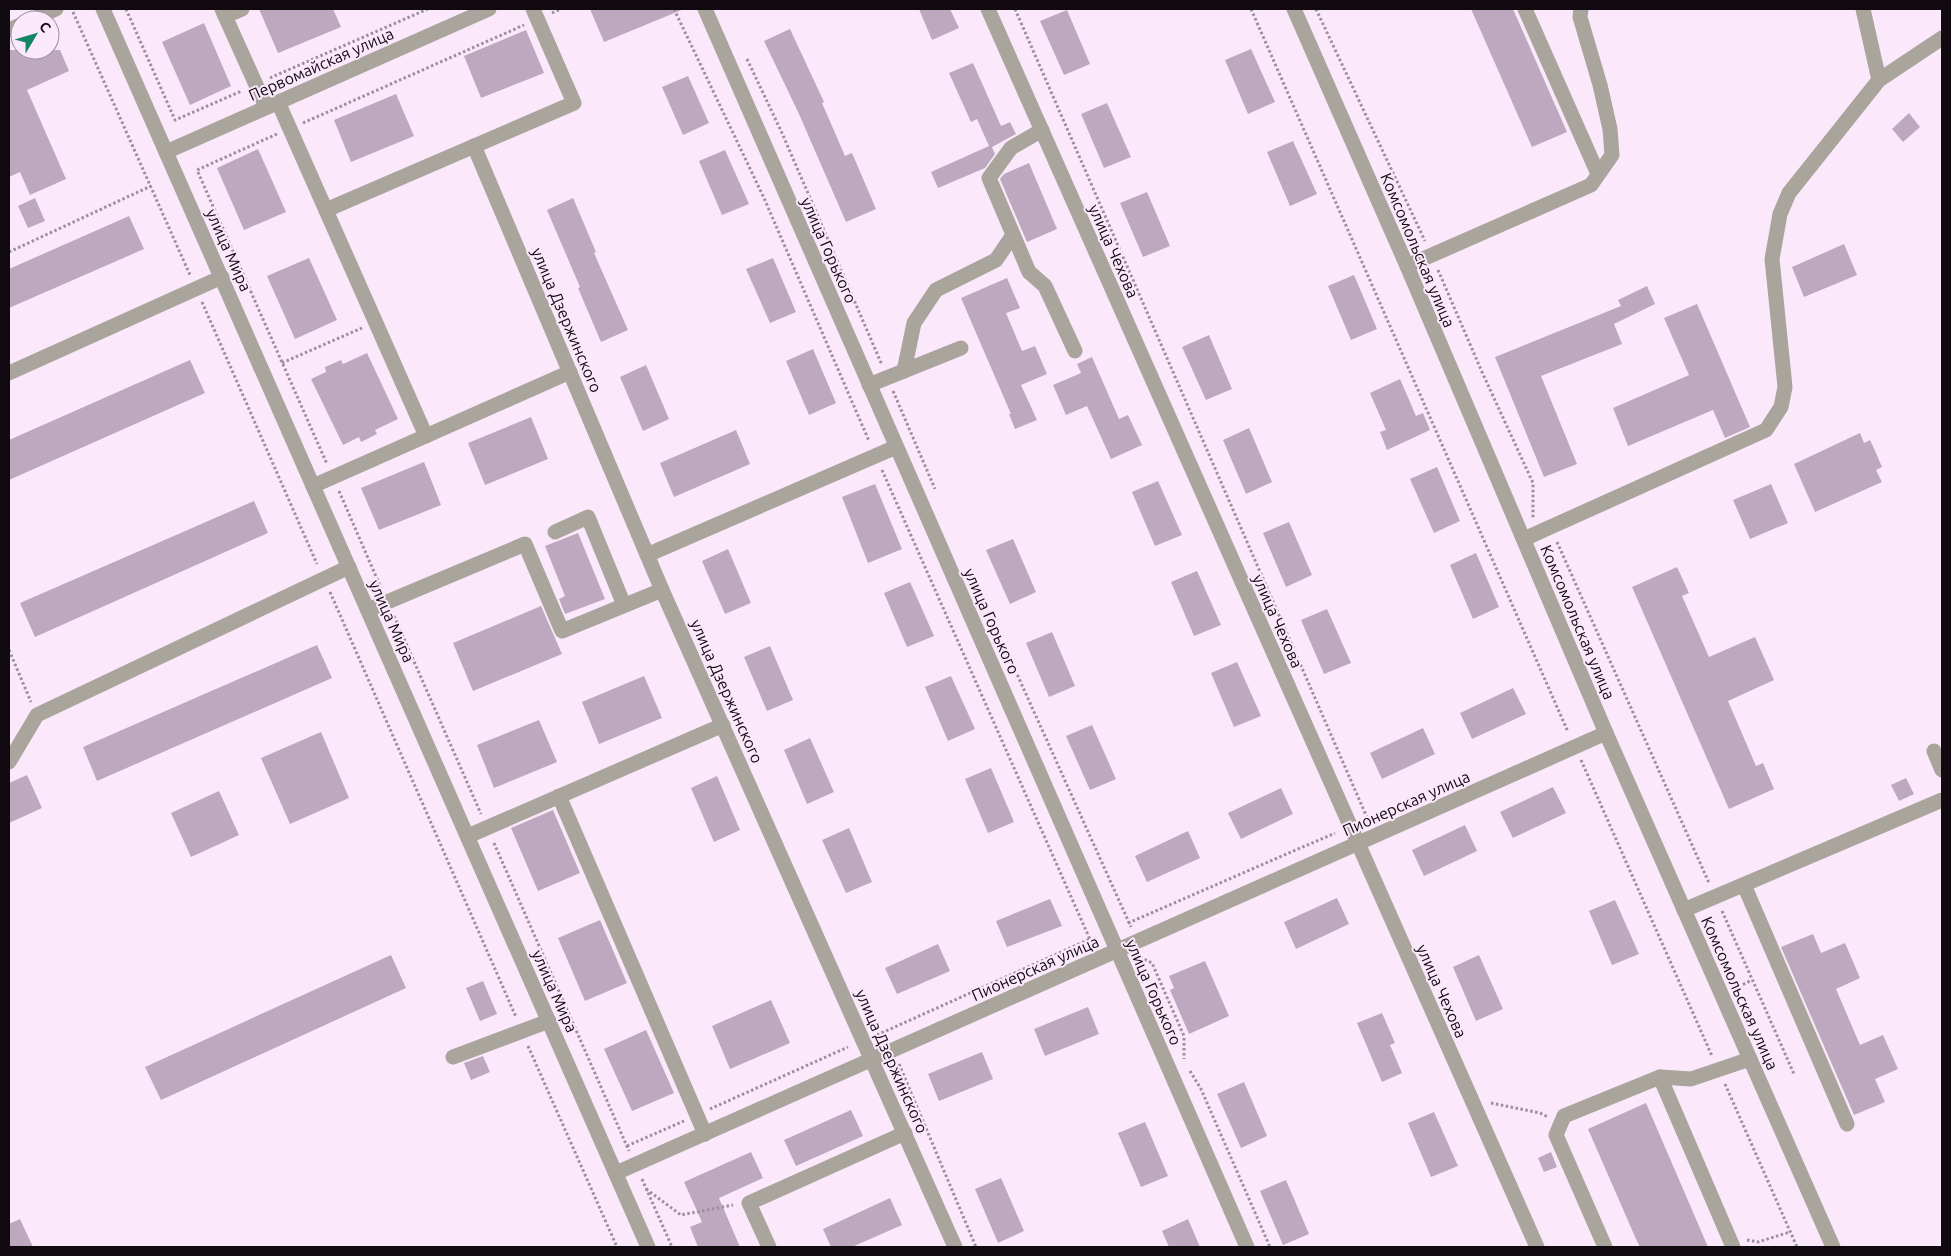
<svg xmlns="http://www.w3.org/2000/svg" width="1951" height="1256" font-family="Ubuntu,sans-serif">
<rect width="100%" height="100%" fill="#fbe9fb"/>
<g fill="#bea8bf">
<path d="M 259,9 L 333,9 L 341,27 L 278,53 Z"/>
<path d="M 590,9 L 684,9 L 604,42 Z"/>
<path d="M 919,9 L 950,9 L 959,28 L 932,40 Z"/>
<path d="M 1471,9 L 1513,9 L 1567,132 L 1532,147 Z"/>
<path d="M 1067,10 L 1090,64 L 1064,75 L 1040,21 Z"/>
<path d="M 204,23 L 231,86 L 190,105 L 162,42 Z"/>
<path d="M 790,29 L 824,102 L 822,103 L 845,156 L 852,153 L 876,209 L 846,222 L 799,114 L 764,41 Z"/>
<path d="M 526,30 L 544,73 L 481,98 L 464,56 Z"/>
<path d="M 1251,49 L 1275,102 L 1248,114 L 1225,60 Z"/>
<path d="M 9,50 L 60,50 L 69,71 L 27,90 L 66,179 L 30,195 L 20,172 L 9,177 Z"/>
<path d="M 973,63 L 1001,126 L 1010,122 L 1016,134 L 992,147 L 995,154 L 985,168 L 938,188 L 931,172 L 989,146 L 977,119 L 971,122 L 949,73 Z"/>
<path d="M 688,76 L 709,123 L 683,135 L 662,87 Z"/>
<path d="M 396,94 L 414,136 L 351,162 L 334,120 Z"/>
<path d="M 1107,103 L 1131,157 L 1104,168 L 1081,114 Z"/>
<path d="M 1909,113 L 1920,127 L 1903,142 L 1892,129 Z"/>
<path d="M 1293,141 L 1317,194 L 1290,206 L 1267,152 Z"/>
<path d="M 258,149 L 286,212 L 244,230 L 217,168 Z"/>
<path d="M 725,150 L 749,204 L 722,215 L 699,161 Z"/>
<path d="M 1029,163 L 1057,229 L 1027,242 L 1000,179 L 1004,174 Z"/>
<path d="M 1147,192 L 1170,246 L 1143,257 L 1120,203 Z"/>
<path d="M 35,198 L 45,221 L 28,228 L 18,206 Z"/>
<path d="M 573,198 L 596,252 L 594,253 L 628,330 L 601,342 L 578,288 L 580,287 L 547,210 Z"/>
<path d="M 129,216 L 144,249 L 9,308 L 9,269 Z"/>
<path d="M 1844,244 L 1857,275 L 1804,297 L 1792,267 Z"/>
<path d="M 309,258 L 337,320 L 295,339 L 267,276 Z"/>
<path d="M 773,258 L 796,312 L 770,323 L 746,269 Z"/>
<path d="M 1354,275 L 1377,329 L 1351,340 L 1328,286 Z"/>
<path d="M 1007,278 L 1020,308 L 1006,313 L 1022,351 L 1035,346 L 1047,374 L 1021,385 L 1037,420 L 1015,429 L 1009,414 L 1011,414 L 961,298 Z"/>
<path d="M 1647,286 L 1655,304 L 1614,324 L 1622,344 L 1541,376 L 1577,464 L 1544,477 L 1495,357 L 1621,306 L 1618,300 Z"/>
<path d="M 1697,304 L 1750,427 L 1725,438 L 1713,410 L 1628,446 L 1613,408 L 1689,375 L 1664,318 Z"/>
<path d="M 1209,335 L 1232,389 L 1206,400 L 1182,347 Z"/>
<path d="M 813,349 L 836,403 L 809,415 L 786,361 Z"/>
<path d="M 367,353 L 398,419 L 375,430 L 377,434 L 361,442 L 359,437 L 343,445 L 311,379 L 326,372 L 325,367 L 341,360 L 343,364 Z"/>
<path d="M 1092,357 L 1119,419 L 1128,415 L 1142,445 L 1111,459 L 1087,406 L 1066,415 L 1053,385 L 1081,373 L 1077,364 Z"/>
<path d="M 190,360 L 205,393 L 9,480 L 9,440 Z"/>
<path d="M 646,365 L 669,419 L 643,431 L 620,377 Z"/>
<path d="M 1400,379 L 1416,416 L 1423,413 L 1430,430 L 1387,450 L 1380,432 L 1386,430 L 1370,393 Z"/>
<path d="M 531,417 L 548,459 L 485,485 L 468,443 Z"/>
<path d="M 1249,428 L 1272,482 L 1246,494 L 1223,440 Z"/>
<path d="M 736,430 L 750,464 L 674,497 L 660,463 Z"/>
<path d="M 1860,433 L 1864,443 L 1870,440 L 1876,453 L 1882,467 L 1876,470 L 1882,482 L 1815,512 L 1794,464 Z"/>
<path d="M 424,462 L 441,505 L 379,530 L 361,488 Z"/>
<path d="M 1437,467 L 1460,521 L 1434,533 L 1410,479 Z"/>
<path d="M 1158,481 L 1182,535 L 1155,546 L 1132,492 Z"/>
<path d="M 875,484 L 902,549 L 868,563 L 842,497 Z"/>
<path d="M 1771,484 L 1788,523 L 1750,539 L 1733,500 Z"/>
<path d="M 254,501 L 268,533 L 35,637 L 20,603 Z"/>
<path d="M 1289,522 L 1312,575 L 1286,587 L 1263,533 Z"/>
<path d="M 578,533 L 605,599 L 565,614 L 559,599 L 565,596 L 545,546 Z"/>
<path d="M 1013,539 L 1036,592 L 1010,604 L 986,550 Z"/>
<path d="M 728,549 L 751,603 L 725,614 L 702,561 Z"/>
<path d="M 1476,553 L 1499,607 L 1473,619 L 1450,565 Z"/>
<path d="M 1677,567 L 1689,593 L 1682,596 L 1709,657 L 1755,637 L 1774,680 L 1728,701 L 1756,766 L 1763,763 L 1774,789 L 1729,809 L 1632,587 Z"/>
<path d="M 1197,571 L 1221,625 L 1194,636 L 1171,582 Z"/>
<path d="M 910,582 L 934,636 L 907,647 L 884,593 Z"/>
<path d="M 541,606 L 562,654 L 473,691 L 453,643 Z"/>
<path d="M 1327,609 L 1351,663 L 1324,674 L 1301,620 Z"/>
<path d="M 1052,632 L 1075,686 L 1049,697 L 1026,643 Z"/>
<path d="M 317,645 L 332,678 L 97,781 L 83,747 Z"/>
<path d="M 770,646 L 793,700 L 767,711 L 744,657 Z"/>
<path d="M 1237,662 L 1261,716 L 1234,727 L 1211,673 Z"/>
<path d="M 644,676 L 662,718 L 599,744 L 582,702 Z"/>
<path d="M 951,676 L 975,729 L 948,741 L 925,687 Z"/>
<path d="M 1513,688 L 1526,714 L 1472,739 L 1460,713 Z"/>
<path d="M 539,720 L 557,762 L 494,788 L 477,745 Z"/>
<path d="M 1092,725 L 1116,779 L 1090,790 L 1066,736 Z"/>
<path d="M 1423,728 L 1435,754 L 1382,779 L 1370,753 Z"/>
<path d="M 321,732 L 349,798 L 290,824 L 261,758 Z"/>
<path d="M 810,738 L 834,792 L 807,804 L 784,750 Z"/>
<path d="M 991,768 L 1014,822 L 988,833 L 965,779 Z"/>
<path d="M 27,775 L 42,808 L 9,823 L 9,783 Z"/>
<path d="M 717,776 L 740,830 L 714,842 L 691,788 Z"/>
<path d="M 1906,778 L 1914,794 L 1899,801 L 1891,785 Z"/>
<path d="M 1553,787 L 1566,813 L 1513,838 L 1500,812 Z"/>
<path d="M 1281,788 L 1293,814 L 1241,839 L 1228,813 Z"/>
<path d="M 219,791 L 239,835 L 191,857 L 171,813 Z"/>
<path d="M 553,810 L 580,873 L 538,891 L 511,828 Z"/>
<path d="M 1465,825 L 1477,851 L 1424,876 L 1412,850 Z"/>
<path d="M 849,828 L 872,882 L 846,893 L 822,840 Z"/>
<path d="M 1188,831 L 1200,858 L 1147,882 L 1135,856 Z"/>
<path d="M 1337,898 L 1349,924 L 1296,949 L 1284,922 Z"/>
<path d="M 1050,899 L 1062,926 L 1007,947 L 996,921 Z"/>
<path d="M 1615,900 L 1639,954 L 1612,965 L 1589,911 Z"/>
<path d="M 600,920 L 627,983 L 585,1001 L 558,938 Z"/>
<path d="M 1813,934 L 1821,953 L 1845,943 L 1860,978 L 1836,989 L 1860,1045 L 1883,1035 L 1898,1069 L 1875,1079 L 1885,1102 L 1854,1115 L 1781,947 Z"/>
<path d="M 938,944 L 950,971 L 897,994 L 885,968 Z"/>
<path d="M 391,955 L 406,988 L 161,1100 L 145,1067 Z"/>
<path d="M 1479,955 L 1503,1009 L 1476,1021 L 1453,967 Z"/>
<path d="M 1205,961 L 1229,1016 L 1189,1034 L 1170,990 L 1174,988 L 1169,976 Z"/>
<path d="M 483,981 L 497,1014 L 480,1021 L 466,988 Z"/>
<path d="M 771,1000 L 790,1043 L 730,1069 L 712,1026 Z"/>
<path d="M 1088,1007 L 1099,1034 L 1045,1056 L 1034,1029 Z"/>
<path d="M 1382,1013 L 1395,1043 L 1390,1045 L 1402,1073 L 1382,1082 L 1357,1023 Z"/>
<path d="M 646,1030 L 674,1093 L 632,1111 L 604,1049 Z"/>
<path d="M 982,1052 L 993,1079 L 939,1101 L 928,1074 Z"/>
<path d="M 483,1056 L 490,1072 L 471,1080 L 464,1063 Z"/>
<path d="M 1244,1082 L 1267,1136 L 1241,1148 L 1217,1094 Z"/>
<path d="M 1646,1103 L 1708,1247 L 1640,1247 L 1636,1239 L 1588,1129 Z"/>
<path d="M 851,1110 L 863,1136 L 796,1166 L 784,1140 Z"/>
<path d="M 1434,1112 L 1458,1166 L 1431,1177 L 1408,1123 Z"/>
<path d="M 1145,1122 L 1168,1176 L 1141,1187 L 1118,1133 Z"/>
<path d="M 751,1152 L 763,1178 L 719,1198 L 740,1247 L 698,1247 L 690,1227 L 702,1222 L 684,1182 Z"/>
<path d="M 1551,1152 L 1557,1167 L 1544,1172 L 1538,1158 Z"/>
<path d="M 1001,1178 L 1024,1231 L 998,1243 L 975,1189 Z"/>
<path d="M 1286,1180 L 1309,1234 L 1283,1245 L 1260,1191 Z"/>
<path d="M 890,1198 L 902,1225 L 852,1247 L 831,1247 L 823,1229 Z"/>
<path d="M 20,1219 L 33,1247 L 9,1247 L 9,1224 Z"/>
<path d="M 1188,1219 L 1200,1247 L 1169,1247 L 1162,1231 Z"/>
</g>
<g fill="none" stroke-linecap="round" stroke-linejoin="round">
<g stroke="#9c8f9c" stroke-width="3" stroke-dasharray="2.5 2.5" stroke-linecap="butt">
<path d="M 126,9 L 175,120 L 242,91"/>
<path d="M 674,9 L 764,198 L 869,441"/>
<path d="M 1015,9 L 1369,822"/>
<path d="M 1251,9 L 1568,732"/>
<path d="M 1316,9 L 1425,241"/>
<path d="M 73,12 L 190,275"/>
<path d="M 552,13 L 561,9"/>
<path d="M 747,59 L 782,133 L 882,365"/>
<path d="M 270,78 L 428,9"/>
<path d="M 303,123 L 524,25"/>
<path d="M 277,134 L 197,170 L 327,464"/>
<path d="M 9,252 L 151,186"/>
<path d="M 1438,270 L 1482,372 L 1533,483 L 1533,518"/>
<path d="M 202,302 L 317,564"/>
<path d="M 282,363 L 362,328"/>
<path d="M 893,391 L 935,489"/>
<path d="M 882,470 L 1092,944"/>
<path d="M 339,491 L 381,588"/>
<path d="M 1557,542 L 1709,883"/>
<path d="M 330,592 L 516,1017"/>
<path d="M 394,616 L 481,814"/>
<path d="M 1003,643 L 1131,927"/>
<path d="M 9,650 L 31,702"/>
<path d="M 1581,760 L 1712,1056"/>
<path d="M 494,843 L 629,1151"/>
<path d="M 1722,911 L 1794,1074"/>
<path d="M 1128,923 L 1335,833"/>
<path d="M 1140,957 L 1152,963 L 1184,1036 L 1184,1059"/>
<path d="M 1740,991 L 1738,987 L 1752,980"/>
<path d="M 877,1035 L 1090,939"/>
<path d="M 528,1046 L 617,1247"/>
<path d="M 899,1064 L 976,1247"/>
<path d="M 1190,1071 L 1201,1089 L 1270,1247"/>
<path d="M 1725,1084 L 1797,1247"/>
<path d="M 1491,1103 L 1540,1113 L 1548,1117"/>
<path d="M 710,1109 L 848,1047"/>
<path d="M 627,1146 L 684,1121"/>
<path d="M 642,1179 L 672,1247"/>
<path d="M 646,1189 L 681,1215 L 733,1205"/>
<path d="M 1747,1240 L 1758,1242 L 1790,1232"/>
</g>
<g stroke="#a9a49c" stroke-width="15">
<path d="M 103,9 L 648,1247"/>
<path d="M 222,9 L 225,16 L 242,9"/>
<path d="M 705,9 L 1247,1247"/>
<path d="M 988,9 L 1537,1247"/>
<path d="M 1294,9 L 1407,266 L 1606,733 L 1833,1247"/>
<path d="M 1525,9 L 1598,174"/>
<path d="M 1863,9 L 1879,80"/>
<path d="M 225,16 L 266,107"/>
<path d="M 31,20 L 56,9"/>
<path d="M 9,30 L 20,25"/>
<path d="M 278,102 L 426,436"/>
<path d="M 1042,130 L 1011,148 L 989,178 L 1029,272 L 1045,286 L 1075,351"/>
<path d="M 474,146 L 662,590 L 955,1247"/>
<path d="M 166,152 L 489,9"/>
<path d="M 326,210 L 574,103 L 533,9"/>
<path d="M 1407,266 L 1591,185 L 1612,155 L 1610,129 L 1600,85 L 1580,17 L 1581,9"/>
<path d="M 904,371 L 914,323 L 936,290 L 996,260 L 1013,235"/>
<path d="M 9,373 L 222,277"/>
<path d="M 869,385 L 961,348"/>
<path d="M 313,486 L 570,372"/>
<path d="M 555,532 L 588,517 L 624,605"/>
<path d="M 1524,539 L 1766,430 L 1781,407 L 1785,387 L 1772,259 L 1780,214 L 1789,193 L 1879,80 L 1942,38"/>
<path d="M 647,555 L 896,447"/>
<path d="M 368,610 L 525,544 L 562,631 L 662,590"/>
<path d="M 1934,751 L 1942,770"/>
<path d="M 9,762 L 37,715 L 349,567"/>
<path d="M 559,796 L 705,1134"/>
<path d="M 468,836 L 723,725"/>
<path d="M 1744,885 L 1847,1124"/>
<path d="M 1684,910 L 1942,800"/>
<path d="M 453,1057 L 549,1021"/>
<path d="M 1660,1077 L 1733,1247"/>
<path d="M 616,1173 L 1606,733"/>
<path d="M 769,1247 L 749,1203 L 905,1133"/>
<path d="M 1605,1247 L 1556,1135 L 1564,1116 L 1660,1077 L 1691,1079 L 1750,1059"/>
</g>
</g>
<g text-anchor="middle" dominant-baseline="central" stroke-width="4" stroke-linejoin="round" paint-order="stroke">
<g font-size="16" fill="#100a10" stroke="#fbe9fb">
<text transform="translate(321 64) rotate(-24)">Первомайская улица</text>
<text transform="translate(229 250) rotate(66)">улица Мира</text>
<text transform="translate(829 250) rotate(66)">улица Горького</text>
<text transform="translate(1418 250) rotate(67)">Комсомольская улица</text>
<text transform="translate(1114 251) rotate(66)">улица Чехова</text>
<text transform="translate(567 320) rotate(67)">улица Дзержинского</text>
<text transform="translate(392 621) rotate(66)">улица Мира</text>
<text transform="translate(992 621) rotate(66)">улица Горького</text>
<text transform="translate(1278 621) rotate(66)">улица Чехова</text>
<text transform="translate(1578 622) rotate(67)">Комсомольская улица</text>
<text transform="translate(727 691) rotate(66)">улица Дзержинского</text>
<text transform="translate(1406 803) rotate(-24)">Пионерская улица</text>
<text transform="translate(1035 968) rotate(-24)">Пионерская улица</text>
<text transform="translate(555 991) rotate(66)">улица Мира</text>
<text transform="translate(1442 991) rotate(66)">улица Чехова</text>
<text transform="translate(1154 992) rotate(66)">улица Горького</text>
<text transform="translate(1740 993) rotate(66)">Комсомольская улица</text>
<text transform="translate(892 1061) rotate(66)">улица Дзержинского</text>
</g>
</g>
<rect width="1951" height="1256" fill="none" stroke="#100a10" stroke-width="20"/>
<g transform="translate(35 35) rotate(52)"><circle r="24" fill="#fbe9fb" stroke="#9d909d"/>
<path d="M0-4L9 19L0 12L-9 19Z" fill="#148665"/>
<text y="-8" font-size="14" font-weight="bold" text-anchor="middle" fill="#100a10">С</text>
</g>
</svg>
